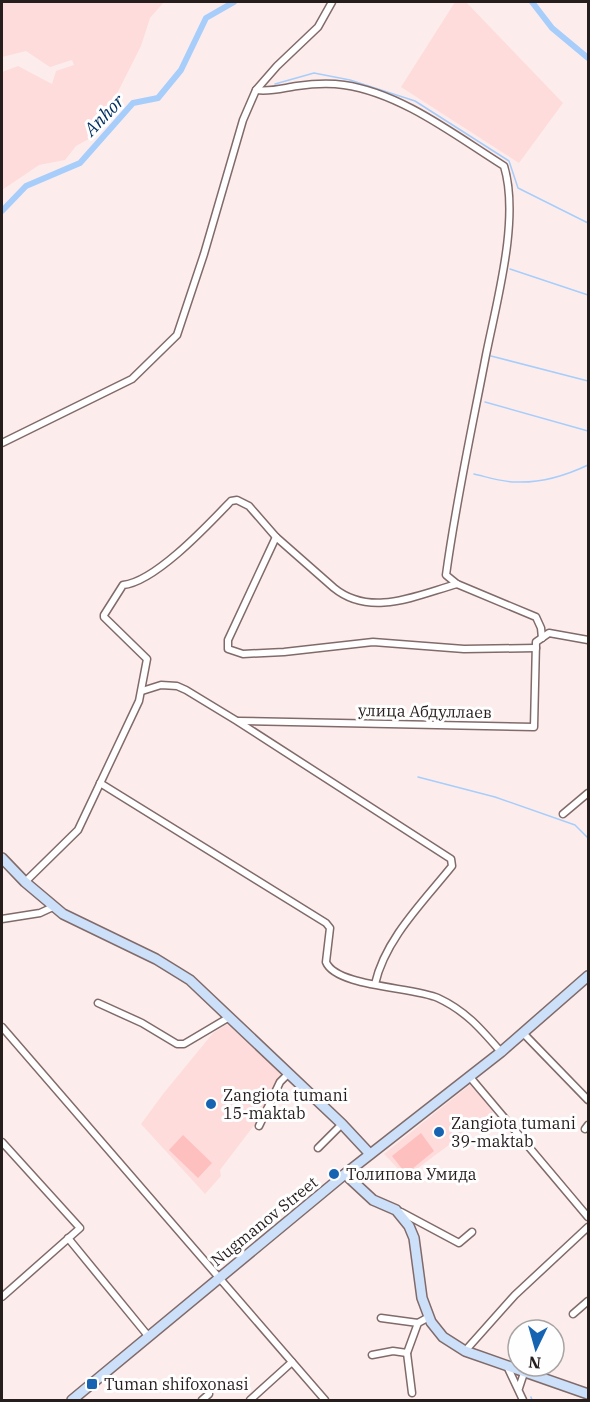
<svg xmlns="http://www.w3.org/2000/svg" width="590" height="1402" font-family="'IBM Plex Serif',serif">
<rect width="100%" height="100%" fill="#fcedec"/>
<g fill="#fedcdb">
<path d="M 2,2 L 164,2 L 150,18 L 141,46 L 96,135 L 76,146 L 65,160 L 39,165 L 2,190 L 2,72 L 18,66 L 52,84 L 56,71 L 74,65 L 72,60 L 50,67 L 26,51 L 2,57 Z"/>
<path d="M 455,2 L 466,2 L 563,103 L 519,163 L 401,87 Z"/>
<path d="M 227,1024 L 283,1075 L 262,1115 L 220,1170 L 221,1176 L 205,1194 L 141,1124 L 163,1094 L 213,1033 Z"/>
<path d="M 471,1084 L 493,1112 L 406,1177 L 384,1154 Z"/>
</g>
<g fill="#fec0be">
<path d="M 421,1133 L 434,1151 L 406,1174 L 392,1156 Z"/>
<path d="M 183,1135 L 212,1163 L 198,1178 L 169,1150 Z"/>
</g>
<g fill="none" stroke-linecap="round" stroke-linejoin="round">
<g stroke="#a7cdfb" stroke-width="1.5">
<path d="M 275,84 L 314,73 L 350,80 L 415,101 L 509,161 L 518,188 L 588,223"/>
<path d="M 510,269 L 588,295"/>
<path d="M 491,356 L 588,381"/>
<path d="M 485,402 L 588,431"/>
<path d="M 474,474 C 487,477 502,482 516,482 C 540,483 567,475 588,465"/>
<path d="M 418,777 L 495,797 L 575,825 L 588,838"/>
<path d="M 531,1397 L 532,1400"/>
</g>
<g stroke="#a7cdfb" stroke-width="6">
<path d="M 532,2 L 552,28 L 588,58"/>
<path d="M 2,211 L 26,186 L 80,163 L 133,103 L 158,98 L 181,70 L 206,18 L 234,2"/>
</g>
<g stroke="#816b6a" stroke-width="9">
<g id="street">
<path d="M 256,90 C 271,92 283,88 297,86 C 311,84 330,83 344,85 C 401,93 456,136 504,166 C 520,218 497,300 486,355 C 472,428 456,501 446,575 L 457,584 L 536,617 L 541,628 L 542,638"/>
<path d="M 2,443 L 132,379 L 177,335 L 204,254 L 243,120 L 256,90 L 277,66 L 318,27 L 332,2"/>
<path d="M 276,537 L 228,640 L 228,649 L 243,654 L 284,652 L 373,642 L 464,649 L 536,648"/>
<path d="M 142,691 L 161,685 L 177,686 L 186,690 L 237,721 L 451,859 L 452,866 C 424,901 385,939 375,984"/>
<path d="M 238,721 L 534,727 L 536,642 L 549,633 L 588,640"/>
<path d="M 100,783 L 326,923 L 330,928 L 326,962 C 336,987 414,987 438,998 C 466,1011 481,1029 501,1052"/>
<path d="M 563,814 L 588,793"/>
<path d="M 25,882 L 78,830 L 139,701 L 147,659 L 104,617 L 104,615 L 123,585 C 155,582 208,525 231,501 L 237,500 L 249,506 L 276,537 L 334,588 C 371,618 417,595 457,584"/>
<path d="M 2,919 L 40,913 L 53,907"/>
<path d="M 98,1003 L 142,1023 L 177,1044 L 184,1044 L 228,1018"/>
<path d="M 2,1027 L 325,1400"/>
<path d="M 523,1033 L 588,1100"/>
<path d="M 469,1076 L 588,1217"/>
<path d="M 259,1126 L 280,1082 L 288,1074"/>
<path d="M 585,1129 L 588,1125"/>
<path d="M 2,1142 L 80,1228 L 2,1297"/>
<path d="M 318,1148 L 342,1124"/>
<path d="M 401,1212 L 459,1243 L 472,1232"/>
<path d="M 68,1238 L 149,1337"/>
<path d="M 573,1314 L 588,1301"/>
<path d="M 381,1318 L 418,1323"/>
<path d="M 465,1351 L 515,1295 L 588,1227"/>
<path d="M 372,1355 L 393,1351 L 407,1353"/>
<path d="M 507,1366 L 523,1400"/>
<path d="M 519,1388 L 524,1373"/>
<path d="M 412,1393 L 407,1353 L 418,1323 L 429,1317"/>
<path d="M 202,1400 L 209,1394"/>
<path d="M 250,1400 L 292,1362"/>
</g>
</g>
<g stroke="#816b6a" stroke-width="12">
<g id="secondary">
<path d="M 2,858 L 25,882 L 63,914 L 156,959 L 190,980 L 342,1124 L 370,1154"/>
<path d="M 345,1174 L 373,1200 L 396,1210 L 409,1226 L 414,1238 L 422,1298 L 431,1322 L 443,1337 L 465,1351 L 588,1394"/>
<path d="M 72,1400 L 345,1174 L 501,1052 L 588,976"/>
</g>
</g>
<use href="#street" stroke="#fff" stroke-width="6"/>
<use href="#secondary" stroke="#cce0f9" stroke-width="9"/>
</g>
<g fill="#1663b2" stroke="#fefefe" stroke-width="2">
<circle cx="211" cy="1104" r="6"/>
<circle cx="439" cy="1132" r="6"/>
<circle cx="334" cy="1174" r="6"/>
<rect x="86" y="1378" width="12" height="12" rx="3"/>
</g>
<g text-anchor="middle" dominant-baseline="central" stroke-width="6" stroke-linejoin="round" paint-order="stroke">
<g font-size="16" fill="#261d1d" stroke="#fefefe">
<text transform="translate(425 711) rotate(1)">улица Абдуллаев</text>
<text transform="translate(264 1221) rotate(-39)">Nugmanov Street</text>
</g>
<g font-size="16" fill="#261d1d" stroke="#fefefe" text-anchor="start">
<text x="223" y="1095">Zangiota tumani<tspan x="223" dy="18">15-maktab</tspan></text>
<text x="451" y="1123">Zangiota tumani<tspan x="451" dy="18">39-maktab</tspan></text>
<text x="346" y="1174">Толипова Умида</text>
<text x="104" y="1384">Tuman shifoxonasi</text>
</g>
<g font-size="18" font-style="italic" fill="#002f61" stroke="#fefefe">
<text transform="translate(104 115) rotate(-46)">Anhor</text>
</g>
</g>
<rect width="590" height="1402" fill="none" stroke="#261d1d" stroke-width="6"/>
<g transform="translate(536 1348) rotate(185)"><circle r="28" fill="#fefefe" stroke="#a8a4a4" stroke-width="1.5"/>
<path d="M0-4.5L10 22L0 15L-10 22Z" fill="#1663b2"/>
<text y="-9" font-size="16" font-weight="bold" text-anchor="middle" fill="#261d1d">N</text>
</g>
</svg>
